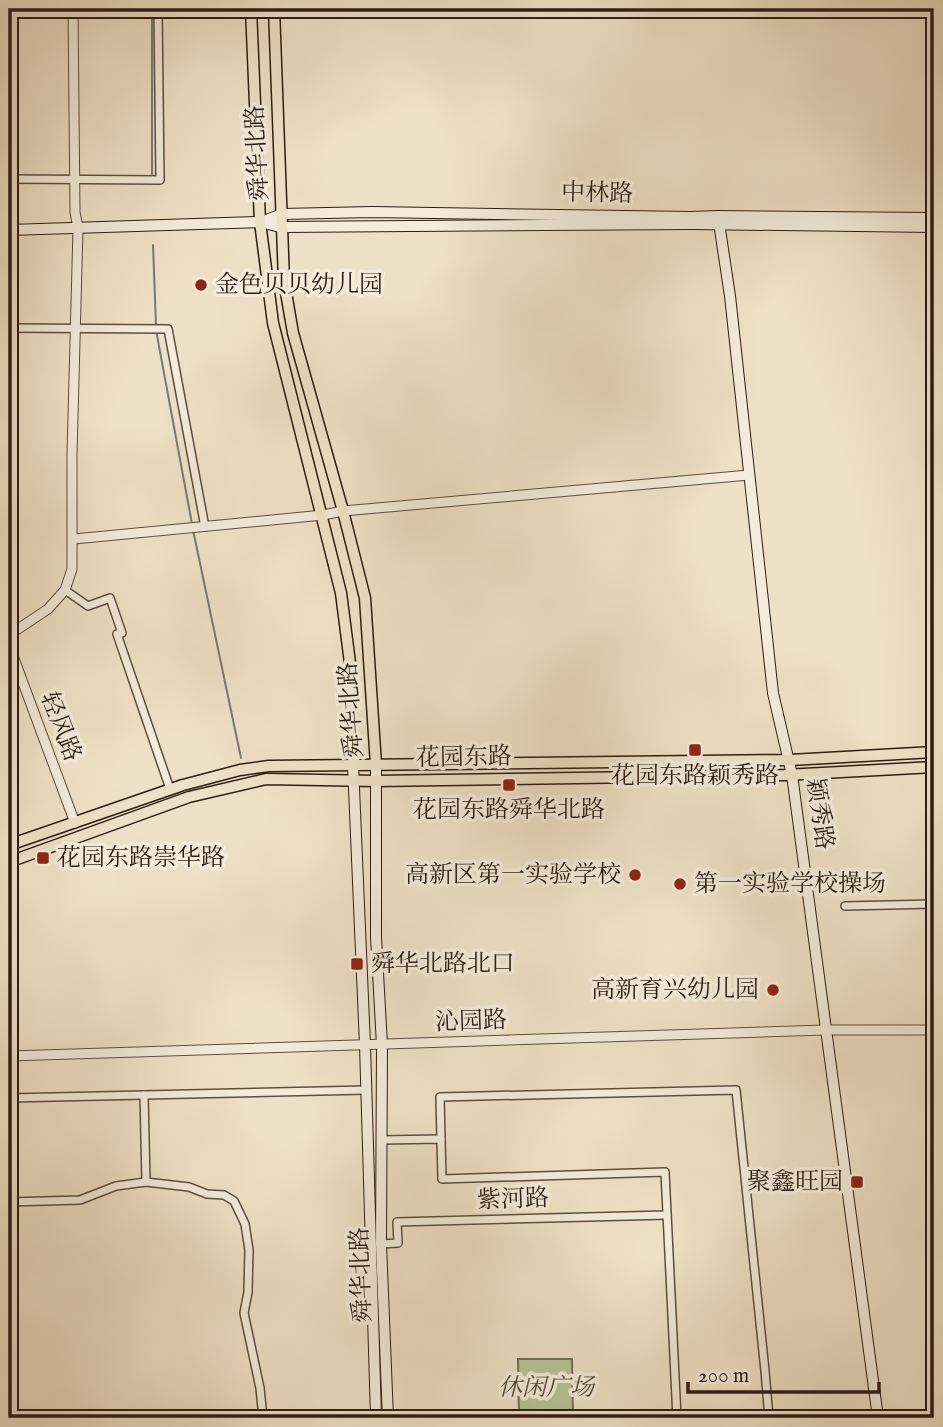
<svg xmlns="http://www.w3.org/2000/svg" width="943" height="1427" font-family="'IM FELL English','Noto Serif SC',serif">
<rect width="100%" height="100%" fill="#eee0c6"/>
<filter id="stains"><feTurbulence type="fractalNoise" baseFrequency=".00286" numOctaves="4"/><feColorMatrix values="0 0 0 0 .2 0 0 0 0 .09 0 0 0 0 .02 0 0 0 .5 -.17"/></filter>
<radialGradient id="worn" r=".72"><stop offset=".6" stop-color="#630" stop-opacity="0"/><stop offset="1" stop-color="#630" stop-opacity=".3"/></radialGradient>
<path fill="#b7c296" stroke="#726f54" stroke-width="2" d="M 518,1359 L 572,1359 L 573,1418 L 519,1418 Z"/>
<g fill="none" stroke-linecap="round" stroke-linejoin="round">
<g stroke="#737b7b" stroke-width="2">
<path d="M 152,174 L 152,9"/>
<path d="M 153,245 L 156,325"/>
<path d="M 156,330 L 192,524"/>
<path d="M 193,530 L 241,758"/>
</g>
<g stroke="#5d4d40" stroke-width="10">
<g id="minor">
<path d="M 9,179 L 160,180 L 158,9"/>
<path d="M 9,328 L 168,329 L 205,527"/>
<path d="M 65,590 L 88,606 L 110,598 L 122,633 L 117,634 L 170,789"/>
<path d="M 845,906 L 934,904"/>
<path d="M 144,1095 L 146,1182"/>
<path d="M 9,1098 L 366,1090"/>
<path d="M 441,1139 L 440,1097 L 736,1090 L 765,1371 L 769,1418 L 762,1418"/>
<path d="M 382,1140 L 441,1139 L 442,1179 L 665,1172 L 677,1418"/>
<path d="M 9,1202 L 80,1200 L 116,1186 L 146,1182 L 189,1187 L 207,1194 L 224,1195 L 234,1201 L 245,1224 L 249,1250 L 248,1292 L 244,1313 L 260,1388 L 263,1418"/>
<path d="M 381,1244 L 398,1243 L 397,1222 L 667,1215"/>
</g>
</g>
<g stroke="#5d4d40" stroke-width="11">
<g id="tertiary">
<path d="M 74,539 L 323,515 L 343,511 L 749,475"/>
<path d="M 9,635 L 48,609 L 65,590 L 72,569 L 72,454 L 78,228 L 75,212 L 73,9"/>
<path d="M 9,645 L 75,823"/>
<path d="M 9,1056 L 825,1030 L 934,1030"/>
</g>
</g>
<g stroke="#2d1c13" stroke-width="12">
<g id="secondary">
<path d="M 718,216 L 730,296 L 773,693 L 792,775 L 878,1418"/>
<path d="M 261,222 L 282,214 L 372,212 L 691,217 L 718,216 L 934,218"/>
<path d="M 9,230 L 260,222 L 280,227 L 692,224 L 934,227"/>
<path d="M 353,765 L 365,1045 L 376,1418"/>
<path d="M 376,765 L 376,937 L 382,1045 L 381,1244 L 388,1418"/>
<path d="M 9,1373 L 10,1418"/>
</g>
</g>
<g stroke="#2d1c13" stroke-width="13">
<g id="primary">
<path d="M 251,9 L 260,222 L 273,323 L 341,593 L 350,663 L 353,765"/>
<path d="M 274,9 L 284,281 L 293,333 L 343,511 L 365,598 L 376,765"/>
<path d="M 9,845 L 183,785 L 240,770 L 269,766 L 790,760 L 934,752"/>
<path d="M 9,862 L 189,797 L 266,779 L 376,781 L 785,775 L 934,767"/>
</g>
</g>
<use href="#minor" stroke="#f4ebda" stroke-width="7"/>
<use href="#tertiary" stroke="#f4ebda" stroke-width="9"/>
<use href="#secondary" stroke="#f4ebda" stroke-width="10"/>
<use href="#primary" stroke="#eee0c6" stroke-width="10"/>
</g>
<g fill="#8f2418" stroke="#f4ebda" stroke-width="2.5">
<circle cx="201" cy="285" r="7"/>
<rect x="688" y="743" width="14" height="14" rx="3.5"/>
<rect x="502" y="778" width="14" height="14" rx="3.5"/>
<rect x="36" y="851" width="14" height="14" rx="3.5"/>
<circle cx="635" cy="875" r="7"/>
<circle cx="680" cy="884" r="7"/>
<rect x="350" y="957" width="14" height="14" rx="3.5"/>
<circle cx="773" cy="990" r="7"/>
<rect x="850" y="1175" width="14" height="14" rx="3.5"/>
</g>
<g text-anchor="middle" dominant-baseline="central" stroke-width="7" stroke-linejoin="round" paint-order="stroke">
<g font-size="24" fill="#2d1c13" stroke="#f4ebda">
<text transform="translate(258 153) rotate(-93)">舜华北路</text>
<text transform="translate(597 194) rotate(1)">中林路</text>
<text transform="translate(352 710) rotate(-94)">舜华北路</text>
<text transform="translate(60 727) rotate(69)">轻风路</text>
<text transform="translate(464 758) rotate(-1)">花园东路</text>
<text transform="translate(819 814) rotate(82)">颖秀路</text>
<text transform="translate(471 1022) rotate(-2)">沁园路</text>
<text transform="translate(513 1200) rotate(-2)">紫河路</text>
<text transform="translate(362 1275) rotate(-92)">舜华北路</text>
</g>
<g font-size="24" fill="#2d1c13" stroke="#f4ebda" text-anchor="start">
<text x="215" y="285">金色贝贝幼儿园</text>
<text x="695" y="776" text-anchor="middle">花园东路颖秀路</text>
<text x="509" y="810" text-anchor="middle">花园东路舜华北路</text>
<text x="57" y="858">花园东路崇华路</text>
<text x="621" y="875" text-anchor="end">高新区第一实验学校</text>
<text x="694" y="884">第一实验学校操场</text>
<text x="371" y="964">舜华北路北口</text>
<text x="759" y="990" text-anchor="end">高新育兴幼儿园</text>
<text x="843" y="1182" text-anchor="end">聚鑫旺园</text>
</g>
<g font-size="24" font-style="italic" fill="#564e3a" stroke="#f4ebda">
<text x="546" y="1388">休闲广场</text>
</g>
</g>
<rect width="943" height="1427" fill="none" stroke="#eee0c6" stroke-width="35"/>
<rect x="10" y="10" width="922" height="1406" fill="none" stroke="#2d1c13" stroke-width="3.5"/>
<rect x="18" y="18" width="908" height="1392" fill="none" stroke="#2d1c13" stroke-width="2"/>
<path d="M688 1382v10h191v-10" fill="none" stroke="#2d1c13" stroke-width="3.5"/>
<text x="698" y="1382" font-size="21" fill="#2d1c13" stroke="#f4ebda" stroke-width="5" paint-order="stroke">200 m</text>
<rect width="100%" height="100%" filter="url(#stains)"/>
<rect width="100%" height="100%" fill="url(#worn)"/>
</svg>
